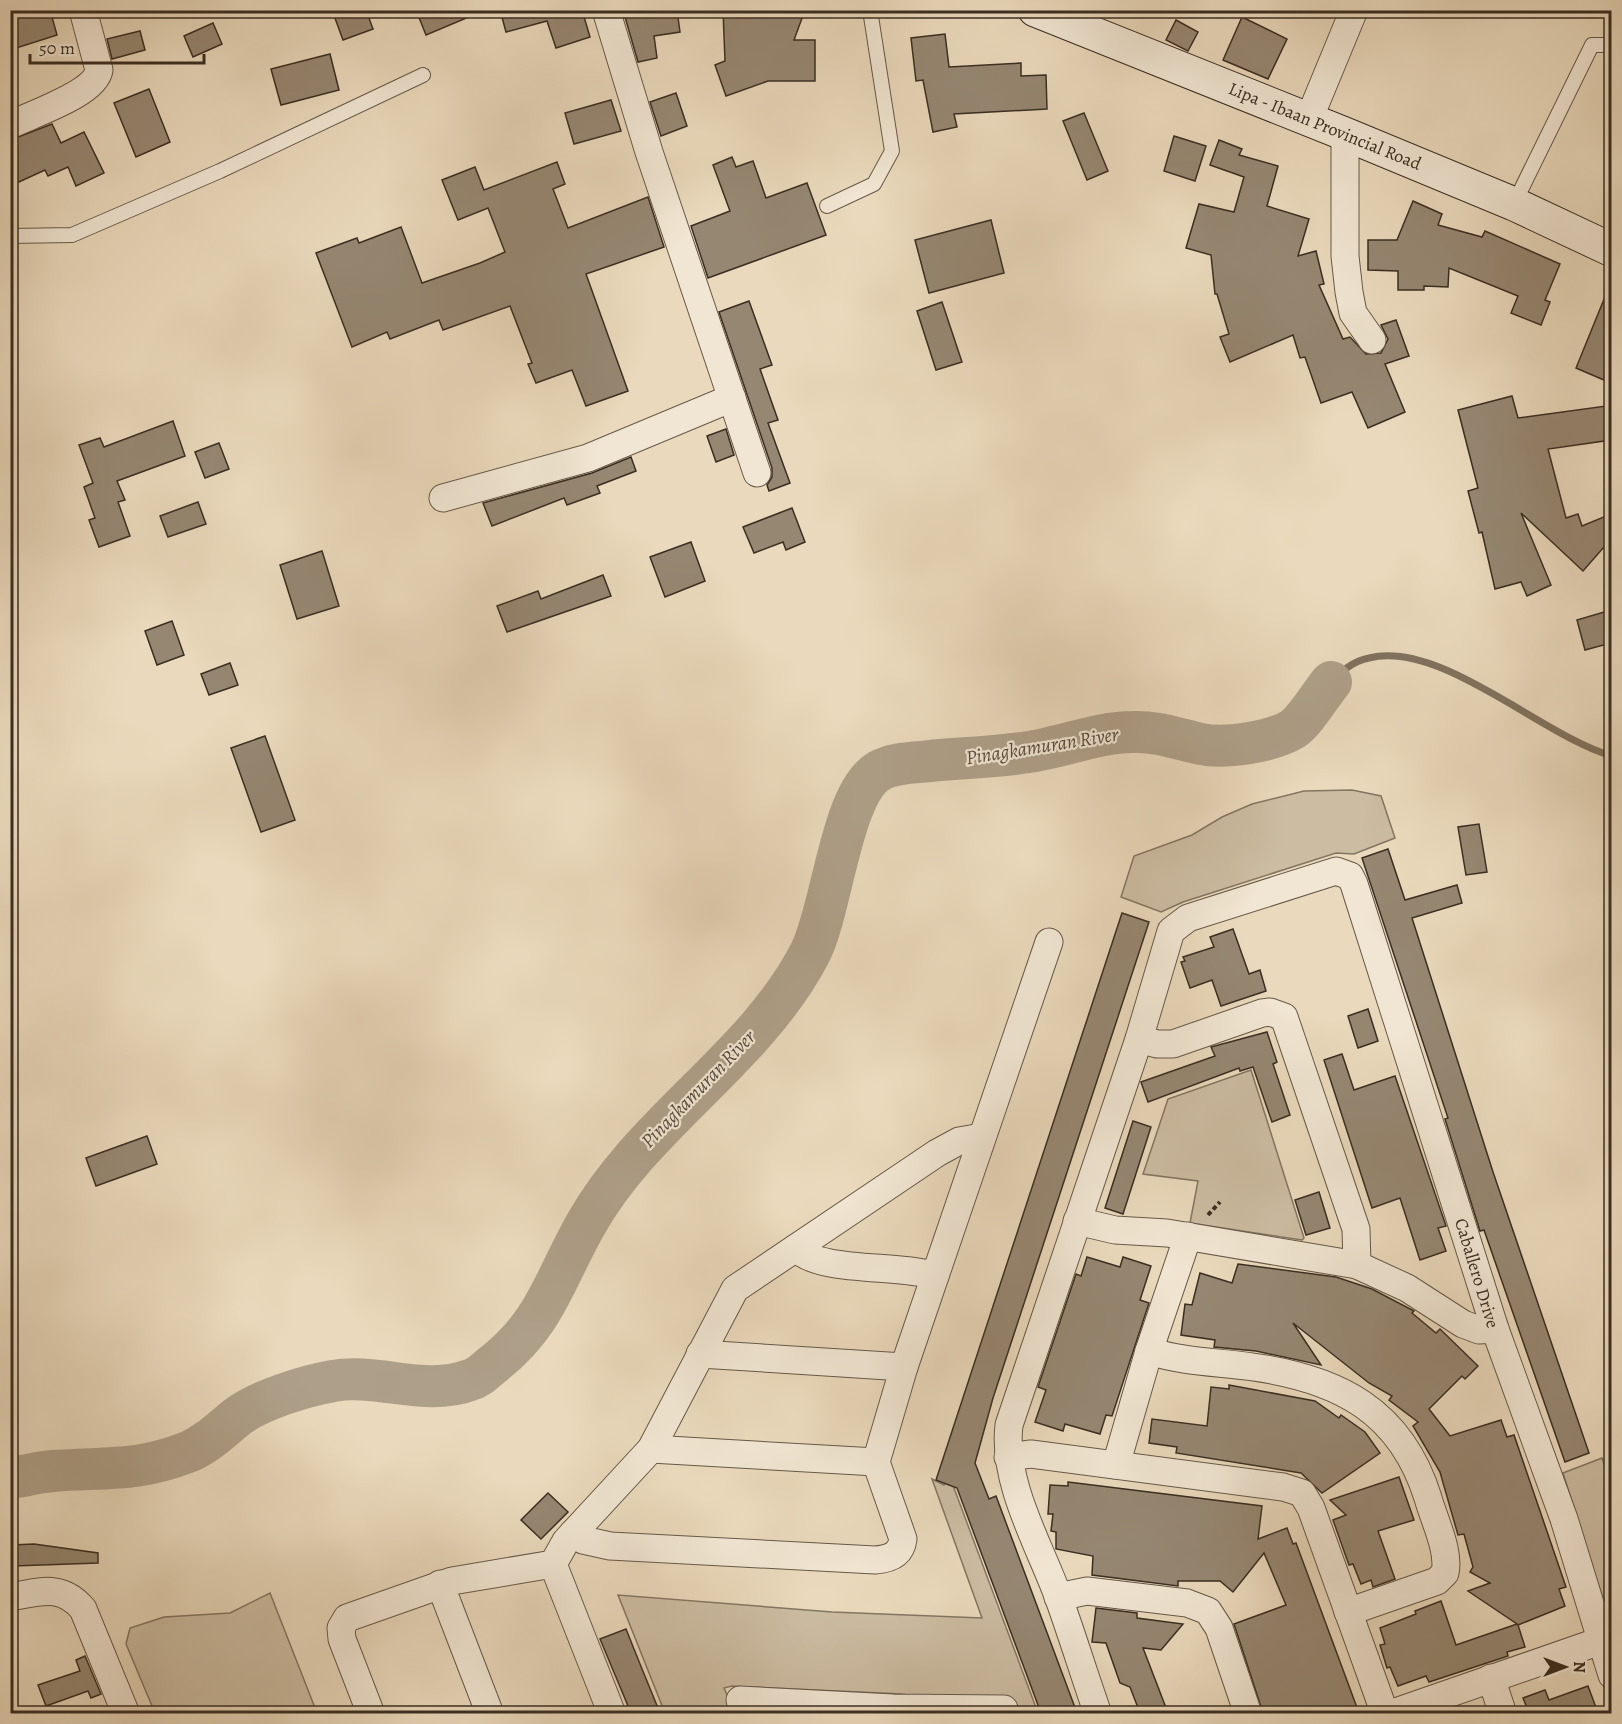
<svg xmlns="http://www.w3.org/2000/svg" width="1622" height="1724" font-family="Alegreya,serif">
<rect width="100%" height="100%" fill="#ead9bc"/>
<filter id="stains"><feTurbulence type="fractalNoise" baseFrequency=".00333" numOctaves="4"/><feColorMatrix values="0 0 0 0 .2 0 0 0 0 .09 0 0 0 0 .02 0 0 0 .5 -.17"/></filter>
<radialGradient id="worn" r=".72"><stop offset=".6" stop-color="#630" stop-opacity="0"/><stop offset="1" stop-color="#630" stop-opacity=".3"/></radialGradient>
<g fill="#ccbca2" stroke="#837562" stroke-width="1.5">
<path d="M 1352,790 L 1381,796 L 1395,838 L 1354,854 L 1336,853 L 1183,902 L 1161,912 L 1121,897 L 1134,856 L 1192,835 L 1222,817 L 1252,804 L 1304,791 Z"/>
<path d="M 1251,1070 L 1304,1238 L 1302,1240 L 1190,1223 L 1198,1181 L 1143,1174 L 1168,1099 Z"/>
<path d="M 1602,1458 L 1611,1485 L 1611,1625 L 1563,1473 Z"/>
<path d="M 932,1479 L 944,1485 L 948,1479 L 951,1480 L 1038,1713 L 1012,1713 L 902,1694 L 732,1686 L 724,1688 L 735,1713 L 805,1713 L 665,1713 L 618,1595 L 832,1612 L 982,1618 Z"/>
<path d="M 270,1593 L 317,1713 L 155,1713 L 126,1644 L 130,1628 L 164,1617 L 230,1613 Z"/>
</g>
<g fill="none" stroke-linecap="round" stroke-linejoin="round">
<path stroke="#80725f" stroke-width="7" d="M 1331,682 C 1342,671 1353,661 1369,658 C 1441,640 1542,736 1612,756"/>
<path stroke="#ae9f88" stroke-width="42" d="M 10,1478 C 25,1476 39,1472 53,1471 C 105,1467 137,1472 188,1452 C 207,1444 221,1430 237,1417 C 259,1400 305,1386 333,1381 C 378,1373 425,1397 470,1380 C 478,1378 485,1371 491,1366 C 546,1324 554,1280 586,1224 C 644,1121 755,1059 810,953 C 832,911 841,792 879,771 C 891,764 907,763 920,762 C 961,757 1001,758 1040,750 C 1071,744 1101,732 1133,732 C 1157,731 1178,739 1201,744 C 1224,749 1272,742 1293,729 C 1305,721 1321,694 1331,682"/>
</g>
<g fill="#968772" stroke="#3a2e22" stroke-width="1.5">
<path d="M 10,10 L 50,10 L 57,35 L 10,50 Z"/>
<path d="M 332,10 L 366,10 L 373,29 L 343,40 Z"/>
<path d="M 416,10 L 483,10 L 483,11 L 426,35 Z"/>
<path d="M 500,10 L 582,10 L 590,37 L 556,48 L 547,21 L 506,32 Z"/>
<path d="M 623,10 L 677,10 L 680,32 L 654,36 L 657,58 L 638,62 Z"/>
<path d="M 723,10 L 805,10 L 794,40 L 815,40 L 815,81 L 768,81 L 726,96 L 715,65 L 725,61 Z"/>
<path d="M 1242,17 L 1287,39 L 1268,79 L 1223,60 Z"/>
<path d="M 1176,20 L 1198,32 L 1188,51 L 1166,40 Z"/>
<path d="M 213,23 L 222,44 L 193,57 L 184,36 Z"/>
<path d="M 140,31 L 145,50 L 112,59 L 107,39 Z"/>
<path d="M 945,34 L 949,67 L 1021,63 L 1021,76 L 1046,75 L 1047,109 L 954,114 L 957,127 L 933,132 L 923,80 L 916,81 L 911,38 Z"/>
<path d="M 330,54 L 339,90 L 281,105 L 271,69 Z"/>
<path d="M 149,89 L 170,142 L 136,157 L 114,103 Z"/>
<path d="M 676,93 L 687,126 L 661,136 L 650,102 Z"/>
<path d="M 611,100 L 621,131 L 574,144 L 565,113 Z"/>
<path d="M 1084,113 L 1108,171 L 1087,180 L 1063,121 Z"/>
<path d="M 52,124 L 61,143 L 84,132 L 104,173 L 76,186 L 68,167 L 48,176 L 45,170 L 10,186 L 10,140 Z"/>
<path d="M 1174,136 L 1206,146 L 1195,181 L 1164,171 Z"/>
<path d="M 1219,140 L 1242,149 L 1239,155 L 1278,166 L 1267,206 L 1309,219 L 1298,256 L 1316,251 L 1324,284 L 1319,285 L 1343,339 L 1350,337 L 1366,354 L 1381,353 L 1388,339 L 1381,325 L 1396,320 L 1409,356 L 1385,364 L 1405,412 L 1368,428 L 1352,392 L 1321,403 L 1305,357 L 1300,358 L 1293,335 L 1230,362 L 1220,337 L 1229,334 L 1217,294 L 1215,294 L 1211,255 L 1186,248 L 1199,204 L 1234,212 L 1244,177 L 1210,165 Z"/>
<path d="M 732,157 L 736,167 L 753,161 L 766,198 L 807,183 L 826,235 L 708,278 L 691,226 L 730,211 L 713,165 Z"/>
<path d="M 557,162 L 565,184 L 553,189 L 568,228 L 648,197 L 664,247 L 586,274 L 628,391 L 586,406 L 572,370 L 536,383 L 528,364 L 532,363 L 510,306 L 443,330 L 439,320 L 390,339 L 387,332 L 352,347 L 316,253 L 357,238 L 359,243 L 401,227 L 422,283 L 480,263 L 505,252 L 488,208 L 458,220 L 442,180 L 475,167 L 484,190 Z"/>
<path d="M 1413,201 L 1442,214 L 1438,225 L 1482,237 L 1485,231 L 1560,264 L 1545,300 L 1550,302 L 1541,325 L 1511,313 L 1518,296 L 1449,268 L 1448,287 L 1424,286 L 1424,290 L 1398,290 L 1398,271 L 1368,270 L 1368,240 L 1397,240 Z"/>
<path d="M 991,220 L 1004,273 L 929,293 L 915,240 Z"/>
<path d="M 1611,282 L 1611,383 L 1576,368 Z"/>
<path d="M 749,301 L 772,365 L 760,369 L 778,420 L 768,423 L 790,483 L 769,491 L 767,485 L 772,477 L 772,468 L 719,312 Z"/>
<path d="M 942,302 L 962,362 L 936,370 L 917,311 Z"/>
<path d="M 1512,396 L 1518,418 L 1606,406 L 1611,440 L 1548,449 L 1566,518 L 1578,514 L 1582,526 L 1611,514 L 1611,539 L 1583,571 L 1521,513 L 1551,585 L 1527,596 L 1521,582 L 1495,589 L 1482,532 L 1479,533 L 1468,491 L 1478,488 L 1458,410 Z"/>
<path d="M 173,421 L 185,456 L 117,481 L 125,500 L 118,502 L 130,536 L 99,547 L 89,520 L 95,518 L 84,487 L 93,483 L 79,445 L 100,438 L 104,447 Z"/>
<path d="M 726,429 L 734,455 L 716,462 L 707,436 Z"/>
<path d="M 219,443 L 229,469 L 205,478 L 195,452 Z"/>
<path d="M 631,457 L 636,471 L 597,486 L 600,493 L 567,505 L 564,498 L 492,526 L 483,503 L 592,473 Z"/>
<path d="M 198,502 L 206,524 L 168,537 L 160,516 Z"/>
<path d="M 792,508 L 805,542 L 786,550 L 783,542 L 754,553 L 743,527 Z"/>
<path d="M 691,542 L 705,581 L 665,597 L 650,557 Z"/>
<path d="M 322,551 L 339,606 L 297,619 L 280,565 Z"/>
<path d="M 603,575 L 611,596 L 507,632 L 497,606 L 538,591 L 541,599 Z"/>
<path d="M 1611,610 L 1611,643 L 1585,650 L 1577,620 Z"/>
<path d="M 172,621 L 184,655 L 157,665 L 145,631 Z"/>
<path d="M 230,663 L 238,685 L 209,695 L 201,674 Z"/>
<path d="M 265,736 L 295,820 L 261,832 L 231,748 Z"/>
<path d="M 1479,824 L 1487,872 L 1466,875 L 1458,827 Z"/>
<path d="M 1388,849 L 1405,900 L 1457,885 L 1462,903 L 1412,918 L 1493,1172 L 1589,1453 L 1565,1462 L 1484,1230 L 1480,1231 L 1445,1119 L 1448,1118 L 1362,858 Z"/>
<path d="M 1122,913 L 1149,922 L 993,1398 L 975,1463 L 989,1499 L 996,1496 L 1077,1713 L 1041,1713 L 957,1488 L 936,1480 Z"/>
<path d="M 1233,929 L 1249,974 L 1260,970 L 1266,991 L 1221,1006 L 1212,980 L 1190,988 L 1181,962 L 1185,961 L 1183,957 L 1214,947 L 1210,937 Z"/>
<path d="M 1368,1009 L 1378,1041 L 1358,1048 L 1348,1016 Z"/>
<path d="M 1267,1032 L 1277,1062 L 1273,1064 L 1290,1115 L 1272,1122 L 1253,1067 L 1240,1071 L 1239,1068 L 1148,1102 L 1141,1082 L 1215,1056 L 1211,1047 Z"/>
<path d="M 1342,1054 L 1354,1090 L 1395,1076 L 1446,1226 L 1438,1228 L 1446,1251 L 1420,1260 L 1400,1198 L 1372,1208 L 1324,1060 Z"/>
<path d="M 1133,1121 L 1151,1127 L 1123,1214 L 1105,1208 Z"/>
<path d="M 147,1136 L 157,1164 L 96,1186 L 86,1158 Z"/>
<path d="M 1319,1192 L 1330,1228 L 1306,1235 L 1295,1200 Z"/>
<path d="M 1087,1257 L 1120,1267 L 1123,1257 L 1151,1266 L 1140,1300 L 1149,1303 L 1112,1416 L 1106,1415 L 1100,1434 L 1065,1424 L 1063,1431 L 1035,1422 L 1046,1390 L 1038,1387 L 1076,1274 L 1081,1276 Z"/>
<path d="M 1238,1264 L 1336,1277 L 1372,1289 L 1414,1311 L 1412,1313 L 1436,1333 L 1440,1329 L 1478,1366 L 1465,1379 L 1462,1376 L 1429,1409 L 1450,1436 L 1501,1420 L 1507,1437 L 1514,1435 L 1566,1587 L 1559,1589 L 1565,1606 L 1518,1625 L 1525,1647 L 1507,1652 L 1508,1656 L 1429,1682 L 1426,1676 L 1398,1686 L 1390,1667 L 1387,1668 L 1380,1645 L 1385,1644 L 1380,1628 L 1416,1614 L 1415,1611 L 1441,1601 L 1456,1645 L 1517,1624 L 1468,1591 L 1490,1583 L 1470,1572 L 1473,1567 L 1464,1534 L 1458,1535 L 1440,1472 L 1413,1426 L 1418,1422 L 1389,1400 L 1392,1396 L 1369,1383 L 1293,1323 L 1321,1365 L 1256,1351 L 1214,1347 L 1215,1340 L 1181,1335 L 1185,1304 L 1192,1305 L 1200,1273 L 1232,1283 Z"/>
<path d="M 1229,1385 L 1315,1401 L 1339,1418 L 1341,1415 L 1365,1432 L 1380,1453 L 1322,1493 L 1301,1473 L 1176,1453 L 1177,1447 L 1149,1443 L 1152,1419 L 1207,1426 L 1211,1387 L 1229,1389 Z"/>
<path d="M 1399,1477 L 1414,1520 L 1378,1531 L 1395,1579 L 1373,1587 L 1371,1580 L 1361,1584 L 1353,1564 L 1349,1565 L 1333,1520 L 1346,1515 L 1330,1500 Z"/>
<path d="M 1068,1482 L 1262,1506 L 1258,1539 L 1287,1528 L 1293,1544 L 1296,1543 L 1359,1713 L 1263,1713 L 1234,1624 L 1286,1605 L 1264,1553 L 1233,1592 L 1220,1581 L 1178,1581 L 1178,1586 L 1092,1575 L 1093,1556 L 1056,1549 L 1056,1532 L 1051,1531 L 1053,1514 L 1048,1514 L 1050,1485 L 1068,1486 Z"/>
<path d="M 548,1493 L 568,1512 L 541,1539 L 521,1520 Z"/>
<path d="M 34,1544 L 98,1553 L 98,1563 L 13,1566 L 12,1545 Z"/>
<path d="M 1096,1608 L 1137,1613 L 1137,1618 L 1183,1624 L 1161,1650 L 1143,1648 L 1168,1713 L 1140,1713 L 1130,1687 L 1120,1683 L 1106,1643 L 1092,1642 Z"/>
<path d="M 626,1629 L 640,1664 L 660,1713 L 631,1713 L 608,1658 L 600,1639 Z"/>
<path d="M 85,1656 L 101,1694 L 91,1698 L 88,1691 L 46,1706 L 38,1685 L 80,1671 L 76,1660 Z"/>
<path d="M 1588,1686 L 1598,1713 L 1518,1713 L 1527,1708 L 1523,1698 L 1545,1690 L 1549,1700 Z"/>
</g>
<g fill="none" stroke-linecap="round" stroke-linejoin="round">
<g stroke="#665948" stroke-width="16">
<g id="lane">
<path d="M 1514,204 L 1592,45 L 1612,45"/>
<path d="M 827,206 L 874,184 L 892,151 L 870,10"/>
<path d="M 10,236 L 72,235 L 220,171 L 423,75"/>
</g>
</g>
<g stroke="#665948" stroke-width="29">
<g id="street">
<path d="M 606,10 L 649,152 L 757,473"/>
<path d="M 1309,119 L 1354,10"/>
<path d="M 10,125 C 32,114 95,94 99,70 L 83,10"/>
<path d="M 1345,134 L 1345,256 L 1349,292 L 1353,313 L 1372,340"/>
<path d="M 443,498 L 588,458 L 732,398"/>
<path d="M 1139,1039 L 1157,1044 L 1173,1044 L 1262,1013 L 1270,1012 L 1284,1017 L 1356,1229 L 1357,1265"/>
<path d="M 1077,1221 L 1115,1230 L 1167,1233 L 1357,1265 L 1407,1288 L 1463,1324 L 1479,1330 L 1495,1329"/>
<path d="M 796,1248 C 818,1273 901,1264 935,1276"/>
<path d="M 1149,1351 C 1183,1362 1218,1362 1253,1367 C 1339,1379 1401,1411 1428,1498 C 1434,1520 1450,1551 1445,1573 L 1437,1581 L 1348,1612"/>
<path d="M 700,1354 L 904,1367"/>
<path d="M 651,1449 L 876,1462"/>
<path d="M 1008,1457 L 1031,1454 L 1283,1487 L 1302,1493 L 1311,1508 L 1385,1714"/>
<path d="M 1116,1465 L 1149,1351 L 1188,1236"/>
<path d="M 573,1533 L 583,1540 L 610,1546 L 875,1560 C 889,1559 901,1555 903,1539 L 876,1462 L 904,1367 L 1049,942"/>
<path d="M 553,1564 L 612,1714"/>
<path d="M 440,1584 L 490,1714"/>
<path d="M 10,1597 C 40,1592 61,1583 83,1609 L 126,1714"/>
<path d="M 1058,1597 L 1087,1591 L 1187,1603 L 1208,1611 L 1219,1628 L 1248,1714"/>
<path d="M 1491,1678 L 1503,1714"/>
<path d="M 740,1700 L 893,1708 L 1004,1709"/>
<path d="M 371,1714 L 342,1639 L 341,1628 L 347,1618 L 452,1581 L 553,1564 L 566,1541 L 651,1449 L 735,1289 L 937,1153 L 959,1141 L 982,1137"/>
<path d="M 1098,1714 C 1084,1674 1072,1635 1058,1596 C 1039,1544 1002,1482 1009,1425 L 1139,1039 L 1171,931 L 1188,918 L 1336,871 L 1350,876 L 1354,884 L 1495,1329 L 1564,1519 L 1612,1675"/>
<path d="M 1390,1714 L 1600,1641"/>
</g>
</g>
<g stroke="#3a2e22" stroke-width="35">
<path id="secondary" d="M 1035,10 L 1345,134 L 1514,204 L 1612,250"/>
</g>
<path stroke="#3a2e22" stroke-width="4" stroke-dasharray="4.5 3" stroke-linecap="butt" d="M 1208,1215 L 1220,1202"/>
<use href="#lane" stroke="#f1e6d3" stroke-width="14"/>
<use href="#street" stroke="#f1e6d3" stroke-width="27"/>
<use href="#secondary" stroke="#f1e6d3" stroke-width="33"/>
</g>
<g text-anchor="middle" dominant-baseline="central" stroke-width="4.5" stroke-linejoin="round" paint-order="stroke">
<g font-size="18" fill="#3a2e22" stroke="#f1e6d3">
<text transform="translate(1325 126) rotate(22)">Lipa - Ibaan Provincial Road</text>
<text transform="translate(1477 1273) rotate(73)">Caballero Drive</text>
</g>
<g font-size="20" font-style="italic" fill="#574a3c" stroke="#f1e6d3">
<text transform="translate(1042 746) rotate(-9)">Pinagkamuran River</text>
<text transform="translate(698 1089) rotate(-46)">Pinagkamuran River</text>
</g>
</g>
<rect width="1622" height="1724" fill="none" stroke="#ead9bc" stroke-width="36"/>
<rect x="12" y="12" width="1598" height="1700" fill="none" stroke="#3a2e22" stroke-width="3"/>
<rect x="18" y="18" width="1586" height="1688" fill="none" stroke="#3a2e22" stroke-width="1.5"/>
<g transform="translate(1565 1667) rotate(90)" stroke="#f1e6d3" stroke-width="4.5" paint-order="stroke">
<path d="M0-4.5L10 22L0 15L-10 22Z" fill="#3a2e22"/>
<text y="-9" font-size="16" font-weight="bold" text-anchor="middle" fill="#3a2e22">N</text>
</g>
<path d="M30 54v9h174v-9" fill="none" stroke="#3a2e22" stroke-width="3"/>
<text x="39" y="54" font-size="18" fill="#3a2e22" stroke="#f1e6d3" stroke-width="4.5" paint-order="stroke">50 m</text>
<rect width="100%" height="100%" filter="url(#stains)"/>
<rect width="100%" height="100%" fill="url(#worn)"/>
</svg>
